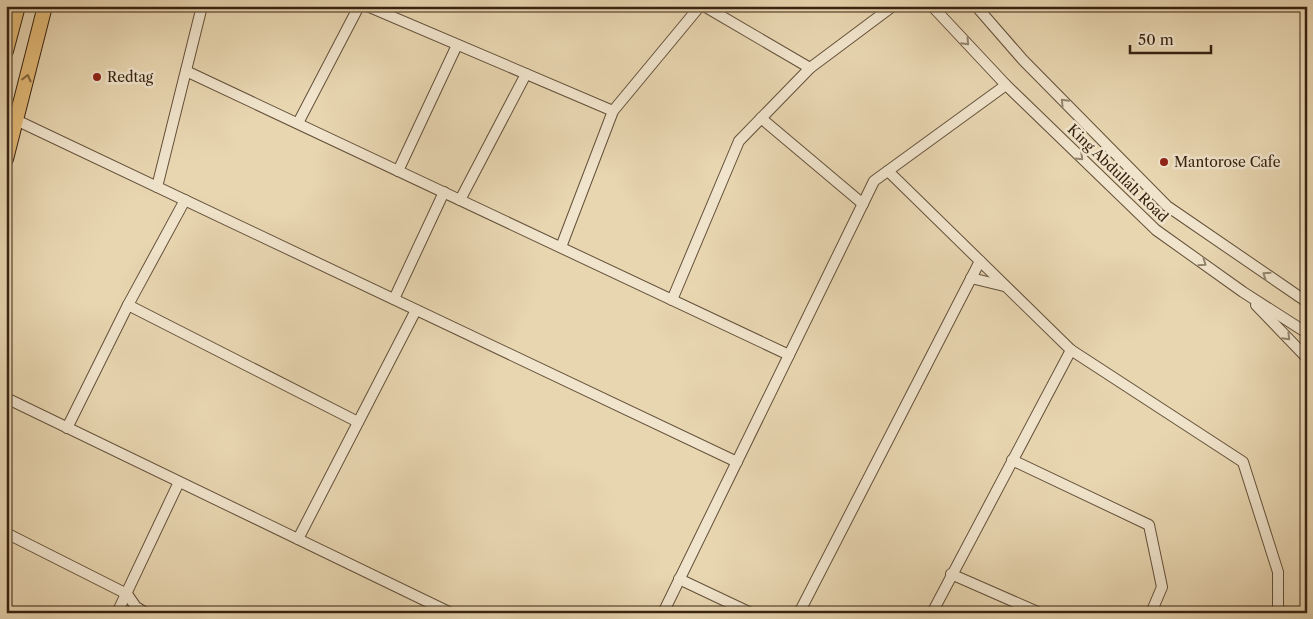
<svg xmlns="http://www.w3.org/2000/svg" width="1313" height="619" font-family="'Libre Caslon Text',serif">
<rect width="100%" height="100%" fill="#e8d6b1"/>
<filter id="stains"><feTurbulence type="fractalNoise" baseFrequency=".004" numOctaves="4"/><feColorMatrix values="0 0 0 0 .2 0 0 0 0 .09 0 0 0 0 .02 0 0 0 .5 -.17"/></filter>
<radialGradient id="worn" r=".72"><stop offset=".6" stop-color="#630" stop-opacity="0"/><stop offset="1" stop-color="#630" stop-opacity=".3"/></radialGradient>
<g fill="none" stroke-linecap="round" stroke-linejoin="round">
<g stroke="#645039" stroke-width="12">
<g id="minor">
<path d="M 367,6 L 613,111"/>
<path d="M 704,6 L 810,68"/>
<path d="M 932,6 L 1006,85 L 1156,230 L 1243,292 L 1307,333"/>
<path d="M 976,6 L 1023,60 L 1167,206 L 1307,302"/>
<path d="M 186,71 L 789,355"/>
<path d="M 761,118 L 863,204"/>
<path d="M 16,120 L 737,462"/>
<path d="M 298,123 L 359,6"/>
<path d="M 398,171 L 457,45"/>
<path d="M 888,171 L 1071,350 L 1243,462 L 1278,572 L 1278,613"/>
<path d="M 157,187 L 202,6"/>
<path d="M 460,200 L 526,74"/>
<path d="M 561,247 L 613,111 L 700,6"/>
<path d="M 971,278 L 1004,286"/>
<path d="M 394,299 L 444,192"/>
<path d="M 672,300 L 739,141 L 810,68 L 893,6"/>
<path d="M 128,305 L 358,422"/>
<path d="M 1256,305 L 1307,358"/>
<path d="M 6,398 L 451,613"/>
<path d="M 67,428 L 128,305 L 185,200"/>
<path d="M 1012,460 L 1149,525 L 1162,587 L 1151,613"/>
<path d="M 6,533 L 127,594 L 136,607 L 146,613"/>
<path d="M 298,539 L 416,310"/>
<path d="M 951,574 L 1040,613"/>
<path d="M 679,579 L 751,613"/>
<path d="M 117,613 L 179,482"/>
<path d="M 663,613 L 874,181 L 1006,85"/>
<path d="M 799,613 L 980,261"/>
<path d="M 932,613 L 1071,350"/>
</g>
</g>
<g stroke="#382311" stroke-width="16">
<g id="major">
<path d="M 6,51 L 18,6"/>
<path d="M 6,159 L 45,6"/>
</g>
</g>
<use href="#minor" stroke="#f0e4cc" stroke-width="10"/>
<use href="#major" stroke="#e4bb78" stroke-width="14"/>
</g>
<defs><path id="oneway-chevron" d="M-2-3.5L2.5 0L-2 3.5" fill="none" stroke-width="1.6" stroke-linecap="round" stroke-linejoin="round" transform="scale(1.25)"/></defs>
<g stroke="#94846e">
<use href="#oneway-chevron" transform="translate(966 42) rotate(47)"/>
<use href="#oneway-chevron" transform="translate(1064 102) rotate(-134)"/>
<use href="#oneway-chevron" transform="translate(1080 157) rotate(44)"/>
<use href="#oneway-chevron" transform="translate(1203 263) rotate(35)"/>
<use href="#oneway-chevron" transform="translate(1266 275) rotate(-146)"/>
<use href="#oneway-chevron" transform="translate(1287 337) rotate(46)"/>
</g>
<use stroke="#85673f" href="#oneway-chevron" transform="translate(27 78) rotate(-76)"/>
<g fill="#8f2418" stroke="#f0e4cc" stroke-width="2">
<circle cx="97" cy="77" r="5"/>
<circle cx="1164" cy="162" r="5"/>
</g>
<g text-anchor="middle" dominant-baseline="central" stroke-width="5" stroke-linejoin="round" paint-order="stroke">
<g font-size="14" fill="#382311" stroke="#f0e4cc" text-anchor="start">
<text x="107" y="77">Redtag</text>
<text x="1174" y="162">Mantorose Cafe</text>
</g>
<g font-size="14" fill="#382311" stroke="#f0e4cc">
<text transform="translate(1118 173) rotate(44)">King Abdullah Road</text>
</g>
</g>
<rect width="1313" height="619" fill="none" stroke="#e8d6b1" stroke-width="25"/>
<rect x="8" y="8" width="1298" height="604" fill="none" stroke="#382311" stroke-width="2.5"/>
<rect x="12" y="12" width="1288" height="594" fill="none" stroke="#382311"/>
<path d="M1130 45v8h81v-8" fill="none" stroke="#382311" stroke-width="2.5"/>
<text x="1138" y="45" font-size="15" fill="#382311" stroke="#f0e4cc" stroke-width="4" paint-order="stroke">50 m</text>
<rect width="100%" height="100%" filter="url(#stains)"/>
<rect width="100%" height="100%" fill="url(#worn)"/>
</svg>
